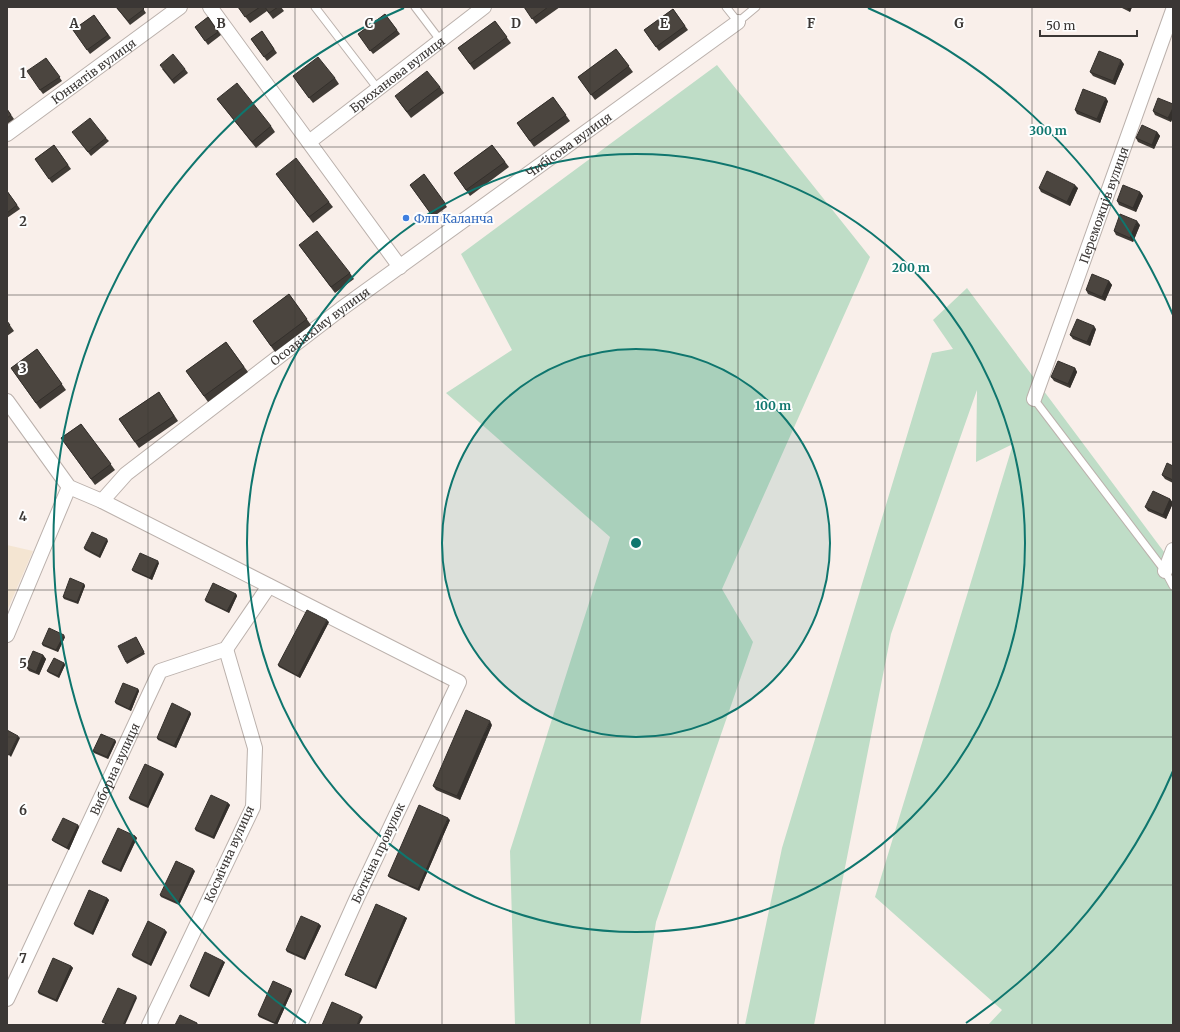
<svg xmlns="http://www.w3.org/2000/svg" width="1180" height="1032" font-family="Merriweather,serif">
<rect width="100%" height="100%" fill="#f9efea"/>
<path fill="#f4e5d2" d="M 7,545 L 33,551 L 7,611 Z"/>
<g fill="#bfddc7">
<path d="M 717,65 L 870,257 L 722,589 L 753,642 L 656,922 L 640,1025 L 515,1025 L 510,851 L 610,537 L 446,393 L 512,350 L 461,254 Z"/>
<path d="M 967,288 L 1173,564 L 1173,1025 L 988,1025 L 1002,1010 L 875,897 L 1013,444 L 976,462 L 977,390 L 891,634 L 814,1025 L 745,1025 L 782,848 L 932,353 L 953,349 L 933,320 Z"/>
</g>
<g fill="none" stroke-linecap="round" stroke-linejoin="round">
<g stroke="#bbb1ac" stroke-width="9">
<g id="lane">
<path d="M 315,7 L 378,89"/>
<path d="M 415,7 L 440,40"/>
<path d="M 726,7 L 738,22 L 756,7"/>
<path d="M 1034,399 L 1165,571 L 1173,586"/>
</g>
</g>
<g stroke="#bbb1ac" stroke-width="16">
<g id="street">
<path d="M 210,7 L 400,267"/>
<path id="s1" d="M 7,134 L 180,7"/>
<path id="s2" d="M 309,142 L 484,7"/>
<path id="s3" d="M 1034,399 L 1173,10"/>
<path d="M 7,401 L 69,487 L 102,501 L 459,682 L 356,900 L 300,1025"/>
<path id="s4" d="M 102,501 L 126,474 L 341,309 L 738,22"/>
<path d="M 1165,571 L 1173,550"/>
<path d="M 7,635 L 69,487"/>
<path id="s5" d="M 7,999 L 160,671 L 226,649 L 269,586"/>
<path d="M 149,1025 L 253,807 L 255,748 L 226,649"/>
</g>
</g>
<use href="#lane" stroke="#fff" stroke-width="7"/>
<use href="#street" stroke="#fff" stroke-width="14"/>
</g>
<g fill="#403b36">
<path d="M 116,7 L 142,7 L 146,13 L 130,25 Z"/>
<path d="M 238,7 L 281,7 L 284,11 L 273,19 L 267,11 L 250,23 Z"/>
<path d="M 524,7 L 560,7 L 536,24 Z"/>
<path d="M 1120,7 L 1132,7 L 1130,12 Z"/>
<path d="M 673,9 L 688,30 L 659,51 L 644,30 Z"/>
<path d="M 385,14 L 400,34 L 373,54 L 358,34 Z"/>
<path d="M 94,15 L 111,38 L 90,54 L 73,30 Z"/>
<path d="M 208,17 L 221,35 L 208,45 L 195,27 Z"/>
<path d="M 495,21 L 511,43 L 474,70 L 458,48 Z"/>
<path d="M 262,31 L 277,53 L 267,61 L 251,39 Z"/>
<path d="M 616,49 L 633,72 L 595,100 L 578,77 Z"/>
<path d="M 46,58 L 62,81 L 43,94 L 40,90 Z"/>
<path d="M 1124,64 L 1115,85 L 1093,76 L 1090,72 Z"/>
<path d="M 162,69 L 185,69 L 188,73 L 174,84 Z"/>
<path d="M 335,78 L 339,84 L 313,103 L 297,82 Z"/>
<path d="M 440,87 L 444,93 L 411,118 L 399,102 Z"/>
<path d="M 553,97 L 570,121 L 534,147 L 517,123 Z"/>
<path d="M 217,99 L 271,126 L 275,132 L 256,148 Z"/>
<path d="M 1108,101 L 1100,123 L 1077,114 L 1075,110 Z"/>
<path d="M 1173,104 L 1171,122 L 1155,115 L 1153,111 Z"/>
<path d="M 7,109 L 14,119 L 7,124 Z"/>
<path d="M 1157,132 L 1160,136 L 1154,149 L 1138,142 L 1136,138 Z"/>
<path d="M 75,136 L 106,138 L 109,141 L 91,156 Z"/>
<path d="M 54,145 L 71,169 L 52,183 L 35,159 Z"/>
<path d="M 492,145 L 509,167 L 470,196 L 454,173 Z"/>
<path d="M 276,174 L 329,202 L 333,207 L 313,223 Z"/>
<path d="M 424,174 L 447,207 L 433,217 L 410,185 Z"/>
<path d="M 1039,188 L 1078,188 L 1070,206 L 1041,192 Z"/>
<path d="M 7,191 L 20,209 L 7,218 Z"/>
<path d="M 1140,192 L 1143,196 L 1136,212 L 1119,205 L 1117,201 Z"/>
<path d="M 1140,225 L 1133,242 L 1116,235 L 1114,231 Z"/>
<path d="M 299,245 L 350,273 L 354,279 L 335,293 Z"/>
<path d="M 1109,281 L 1112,285 L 1105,301 L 1088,294 L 1086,290 Z"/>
<path d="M 289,294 L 311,325 L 275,352 L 253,321 Z"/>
<path d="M 7,321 L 14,331 L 7,336 Z"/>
<path d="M 1096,329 L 1090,346 L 1073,339 L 1070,335 Z"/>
<path d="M 226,342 L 248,372 L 208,402 L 186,371 Z"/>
<path d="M 37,349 L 66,390 L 40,409 L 11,368 Z"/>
<path d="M 1075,368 L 1077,372 L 1070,388 L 1054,381 L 1051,377 Z"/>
<path d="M 159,392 L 178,421 L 139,448 L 119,419 Z"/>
<path d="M 81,424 L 115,470 L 95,485 L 61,438 Z"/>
<path d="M 1173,466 L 1173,483 L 1165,479 L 1162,475 Z"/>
<path d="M 1170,499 L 1173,503 L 1166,519 L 1148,511 L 1145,507 Z"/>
<path d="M 108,541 L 100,558 L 85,550 L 84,548 Z"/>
<path d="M 159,563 L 152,580 L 134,572 L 132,570 Z"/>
<path d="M 84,584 L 85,586 L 78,604 L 64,599 L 63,597 Z"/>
<path d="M 236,594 L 237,596 L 229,613 L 206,602 L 205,600 Z"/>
<path d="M 329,622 L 300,678 L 279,667 L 278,665 Z"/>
<path d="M 65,637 L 58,652 L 43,646 L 42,644 Z"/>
<path d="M 137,639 L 145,654 L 127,664 L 126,662 Z"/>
<path d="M 43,655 L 46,659 L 39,675 L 29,671 L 26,667 Z"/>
<path d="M 64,663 L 65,665 L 59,678 L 49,673 L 47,671 Z"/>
<path d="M 138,689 L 139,691 L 131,711 L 116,704 L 115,702 Z"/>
<path d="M 190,712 L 191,714 L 176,748 L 158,740 L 157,738 Z"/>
<path d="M 492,725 L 460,800 L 436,790 L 433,786 Z"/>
<path d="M 115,740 L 116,742 L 108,759 L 94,753 L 93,751 Z"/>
<path d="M 164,774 L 148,808 L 130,800 L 129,798 Z"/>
<path d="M 228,803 L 230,805 L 214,839 L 196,831 L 195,829 Z"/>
<path d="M 450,820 L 419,891 L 390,878 L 388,876 Z"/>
<path d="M 78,825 L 79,827 L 69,850 L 54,842 L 52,840 Z"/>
<path d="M 135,836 L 137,838 L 121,872 L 103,864 L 102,862 Z"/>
<path d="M 195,871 L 179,905 L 161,897 L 160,895 Z"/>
<path d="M 107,898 L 109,900 L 93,935 L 75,926 L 74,924 Z"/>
<path d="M 405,917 L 407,918 L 376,989 L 347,976 L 345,975 Z"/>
<path d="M 319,924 L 321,926 L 305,960 L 287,952 L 286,950 Z"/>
<path d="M 167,932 L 151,966 L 133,957 L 132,955 Z"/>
<path d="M 225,962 L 209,997 L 191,988 L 190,986 Z"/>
<path d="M 71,966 L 73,968 L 57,1002 L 39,994 L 38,992 Z"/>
<path d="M 291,989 L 292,991 L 277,1025 L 259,1017 L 258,1015 Z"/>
</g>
<g fill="#34302c">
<path d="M 1128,7 L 1132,7 L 1130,12 L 1127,8 Z"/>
<path d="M 1121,60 L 1124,64 L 1115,85 L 1113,81 Z"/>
<path d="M 1106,98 L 1108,101 L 1100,123 L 1097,119 Z"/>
<path d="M 1173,108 L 1173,118 L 1171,122 L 1168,118 Z"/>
<path d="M 1157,132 L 1160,136 L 1154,149 L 1152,145 Z"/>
<path d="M 1075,185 L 1078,188 L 1070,206 L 1067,202 Z"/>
<path d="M 1140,192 L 1143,196 L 1136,212 L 1133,208 Z"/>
<path d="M 1137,221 L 1140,225 L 1133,242 L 1130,238 Z"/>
<path d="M 1109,281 L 1112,285 L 1105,301 L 1102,297 Z"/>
<path d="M 1094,326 L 1096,329 L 1090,346 L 1087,342 Z"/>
<path d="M 1075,368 L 1077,372 L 1070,388 L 1068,384 Z"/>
<path d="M 1170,499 L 1173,503 L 1166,519 L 1163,515 Z"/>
<path d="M 107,539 L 108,541 L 100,558 L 99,556 Z"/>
<path d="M 158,561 L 159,563 L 152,580 L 150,578 Z"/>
<path d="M 84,584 L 85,586 L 78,604 L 77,602 Z"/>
<path d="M 236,594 L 237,596 L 229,613 L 227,611 Z"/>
<path d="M 327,620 L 329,622 L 300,678 L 298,676 Z"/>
<path d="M 64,635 L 65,637 L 58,652 L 56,650 Z"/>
<path d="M 43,655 L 46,659 L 39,675 L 36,672 Z"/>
<path d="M 64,663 L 65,665 L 59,678 L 58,676 Z"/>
<path d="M 138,689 L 139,691 L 131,711 L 129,709 Z"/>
<path d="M 190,712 L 191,714 L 176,748 L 174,746 Z"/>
<path d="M 490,721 L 492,725 L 460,800 L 457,796 Z"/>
<path d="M 18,736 L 20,738 L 11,757 L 9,755 Z"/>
<path d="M 115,740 L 116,742 L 108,759 L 107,757 Z"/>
<path d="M 162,772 L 164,774 L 148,808 L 147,806 Z"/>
<path d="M 228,803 L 230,805 L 214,839 L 213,837 Z"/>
<path d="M 448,818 L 450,820 L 419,891 L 418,889 Z"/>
<path d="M 78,825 L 79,827 L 69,850 L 67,848 Z"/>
<path d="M 135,836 L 137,838 L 121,872 L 120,870 Z"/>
<path d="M 193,869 L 195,871 L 179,905 L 178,903 Z"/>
<path d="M 107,898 L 109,900 L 93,935 L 92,933 Z"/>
<path d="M 405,917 L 407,918 L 376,989 L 375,987 Z"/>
<path d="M 319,924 L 321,926 L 305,960 L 304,958 Z"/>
<path d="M 165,930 L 167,932 L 151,966 L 150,964 Z"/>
<path d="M 223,961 L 225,962 L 209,997 L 208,995 Z"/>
<path d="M 71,966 L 73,968 L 57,1002 L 56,1000 Z"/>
<path d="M 291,989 L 292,991 L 277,1025 L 275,1023 Z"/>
<path d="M 136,996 L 137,998 L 125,1025 L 123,1025 Z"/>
<path d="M 361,1015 L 363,1017 L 359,1025 L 357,1025 Z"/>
</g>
<g fill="#4b453f" stroke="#34302c">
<path d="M 116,7 L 142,7 L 144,9 L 128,21 Z"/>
<path d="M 238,7 L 260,7 L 245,17 Z"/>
<path d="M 265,7 L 278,7 L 269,13 Z"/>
<path d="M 524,7 L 548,7 L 532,19 Z"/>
<path d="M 673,9 L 685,26 L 656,47 L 644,30 Z"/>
<path d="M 385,14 L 397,30 L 370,51 L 358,34 Z"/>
<path d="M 94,15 L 108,35 L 87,50 L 73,30 Z"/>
<path d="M 208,17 L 218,32 L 205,41 L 195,27 Z"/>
<path d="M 495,21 L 507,37 L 470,64 L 458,48 Z"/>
<path d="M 262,31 L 274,49 L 264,57 L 251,39 Z"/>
<path d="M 616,49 L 629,66 L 591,95 L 578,77 Z"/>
<path d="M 1099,51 L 1121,60 L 1113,81 L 1090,72 Z"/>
<path d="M 173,54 L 185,69 L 172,80 L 160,65 Z"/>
<path d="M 318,57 L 335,78 L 309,98 L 293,76 Z"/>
<path d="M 46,58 L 60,77 L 40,90 L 27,71 Z"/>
<path d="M 427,71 L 440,87 L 407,112 L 395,96 Z"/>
<path d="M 237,83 L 271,126 L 252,142 L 217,99 Z"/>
<path d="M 1083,89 L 1106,98 L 1097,119 L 1075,110 Z"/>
<path d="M 553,97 L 566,115 L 530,141 L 517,123 Z"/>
<path d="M 1158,98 L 1173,104 L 1173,108 L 1168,118 L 1153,111 Z"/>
<path d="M 7,109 L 11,115 L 7,118 Z"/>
<path d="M 90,118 L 106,138 L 88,152 L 72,132 Z"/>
<path d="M 1142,125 L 1157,132 L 1152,145 L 1136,138 Z"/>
<path d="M 54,145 L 68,165 L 49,179 L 35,159 Z"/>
<path d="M 492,145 L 505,162 L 466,190 L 454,173 Z"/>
<path d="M 296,158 L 329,202 L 309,217 L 276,174 Z"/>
<path d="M 1047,171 L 1075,185 L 1067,202 L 1039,188 Z"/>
<path d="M 424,174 L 445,203 L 431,214 L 410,185 Z"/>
<path d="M 1123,185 L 1140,192 L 1133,208 L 1117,201 Z"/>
<path d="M 7,191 L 17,205 L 7,213 Z"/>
<path d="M 1120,214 L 1137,221 L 1130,238 L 1114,231 Z"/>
<path d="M 317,231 L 350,273 L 331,287 L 299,245 Z"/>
<path d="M 1092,274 L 1109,281 L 1102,297 L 1086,290 Z"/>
<path d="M 289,294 L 307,319 L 271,346 L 253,321 Z"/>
<path d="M 1077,319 L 1094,326 L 1087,342 L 1070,335 Z"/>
<path d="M 7,321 L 10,325 L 7,327 Z"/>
<path d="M 226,342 L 244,367 L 204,396 L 186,371 Z"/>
<path d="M 37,349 L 62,384 L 36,403 L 11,368 Z"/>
<path d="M 1058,361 L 1075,368 L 1068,384 L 1051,377 Z"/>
<path d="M 159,392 L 174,416 L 135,442 L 119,419 Z"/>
<path d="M 81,424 L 111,464 L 91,479 L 61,438 Z"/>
<path d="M 1167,463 L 1173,466 L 1173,480 L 1162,475 Z"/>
<path d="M 1153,491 L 1170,499 L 1163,515 L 1145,507 Z"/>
<path d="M 92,532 L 107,539 L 99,556 L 84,548 Z"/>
<path d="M 140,553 L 158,561 L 150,578 L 132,570 Z"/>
<path d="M 70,578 L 84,584 L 77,602 L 63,597 Z"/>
<path d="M 213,583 L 236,594 L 227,611 L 205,600 Z"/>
<path d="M 307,610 L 327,620 L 298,676 L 278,665 Z"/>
<path d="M 49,628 L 64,635 L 56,650 L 42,644 Z"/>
<path d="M 136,637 L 144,652 L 126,662 L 118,646 Z"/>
<path d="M 33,651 L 43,655 L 36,672 L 26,667 Z"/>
<path d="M 54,658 L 64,663 L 58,676 L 47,671 Z"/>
<path d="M 123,683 L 138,689 L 129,709 L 115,702 Z"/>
<path d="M 172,703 L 190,712 L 174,746 L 157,738 Z"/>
<path d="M 466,710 L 490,721 L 457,796 L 433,786 Z"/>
<path d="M 7,730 L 18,736 L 9,755 L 7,754 Z"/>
<path d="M 101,734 L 115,740 L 107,757 L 93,751 Z"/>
<path d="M 145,764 L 162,772 L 147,806 L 129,798 Z"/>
<path d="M 211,795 L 228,803 L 213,837 L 195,829 Z"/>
<path d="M 419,805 L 448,818 L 418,889 L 388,876 Z"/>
<path d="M 63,818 L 78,825 L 67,848 L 52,840 Z"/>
<path d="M 118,828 L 135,836 L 120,870 L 102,862 Z"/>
<path d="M 176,861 L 193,869 L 178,903 L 160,895 Z"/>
<path d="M 89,890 L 107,898 L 92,933 L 74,924 Z"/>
<path d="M 376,904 L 405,917 L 375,987 L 345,975 Z"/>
<path d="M 301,916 L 319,924 L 304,958 L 286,950 Z"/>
<path d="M 148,921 L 165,930 L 150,964 L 132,955 Z"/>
<path d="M 205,952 L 223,961 L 208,995 L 190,986 Z"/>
<path d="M 53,958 L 71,966 L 56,1000 L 38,992 Z"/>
<path d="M 273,981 L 291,989 L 275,1023 L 258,1015 Z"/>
<path d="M 118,988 L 136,996 L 123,1025 L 109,1025 L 102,1022 Z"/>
<path d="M 332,1002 L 361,1015 L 357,1025 L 322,1025 Z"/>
<path d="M 180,1015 L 197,1023 L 197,1025 L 175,1025 Z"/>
</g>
<path fill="none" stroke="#3b3735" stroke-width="1" stroke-opacity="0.55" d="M 148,7 L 148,1025M 295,7 L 295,1025M 442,7 L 442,1025M 590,7 L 590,1025M 738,7 L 738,1025M 885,7 L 885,1025M 1032,7 L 1032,1025M 7,147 L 1173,147M 7,295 L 1173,295M 7,442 L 1173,442M 7,590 L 1173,590M 7,737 L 1173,737M 7,885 L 1173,885"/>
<circle cx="636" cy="543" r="194" fill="#0f766e" fill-opacity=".12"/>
<g fill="none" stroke="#0f766e" stroke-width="2">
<circle cx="636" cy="543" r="194"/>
<circle cx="636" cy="543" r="389"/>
<path d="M1173 771A583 583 0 0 1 966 1023M306 1023A583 583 0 0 1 404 8M868 8A583 583 0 0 1 1173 315"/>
</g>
<circle fill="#3f7fe0" stroke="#fefefe" stroke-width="1.5" cx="406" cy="218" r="4"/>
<g text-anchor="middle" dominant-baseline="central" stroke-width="4" stroke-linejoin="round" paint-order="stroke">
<g font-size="12" fill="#3b3735" stroke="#fefefe">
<text stroke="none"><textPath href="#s1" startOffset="107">Юннатів вулиця</textPath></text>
<text stroke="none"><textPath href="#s2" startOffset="111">Брюханова вулиця</textPath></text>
<text stroke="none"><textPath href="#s4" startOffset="588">Чибісова вулиця</textPath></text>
<text stroke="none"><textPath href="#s3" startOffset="206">Переможців вулиця</textPath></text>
<text stroke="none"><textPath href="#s4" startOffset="280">Осоавіахіму вулиця</textPath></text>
<text stroke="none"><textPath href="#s5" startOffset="254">Виборна вулиця</textPath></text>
<text transform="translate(378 853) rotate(-65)">Боткіна провулок</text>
<text transform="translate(229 854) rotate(-66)">Космічна вулиця</text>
</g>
<g font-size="12" fill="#366cbe" stroke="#fefefe" text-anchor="start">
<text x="414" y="218">Флп Каланча</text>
</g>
</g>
<g font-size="13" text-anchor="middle" font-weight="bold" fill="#3b3735" stroke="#fefefe" stroke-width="4" stroke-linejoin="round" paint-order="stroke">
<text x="74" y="28">A</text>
<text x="221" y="28">B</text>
<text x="369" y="28">C</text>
<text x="516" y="28">D</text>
<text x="664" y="28">E</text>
<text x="811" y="28">F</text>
<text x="959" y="28">G</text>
<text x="23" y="78">1</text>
<text x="23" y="226">2</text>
<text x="23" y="373">3</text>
<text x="23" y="521">4</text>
<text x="23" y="668">5</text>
<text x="23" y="815">6</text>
<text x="23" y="963">7</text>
</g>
<circle cx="636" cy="543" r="6" fill="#0f766e" stroke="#fefefe" stroke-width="2"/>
<g font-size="12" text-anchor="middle" font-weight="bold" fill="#0f766e" stroke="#fefefe" stroke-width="4" stroke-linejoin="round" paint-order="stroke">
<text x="1048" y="135">300 m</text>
<text x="911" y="272">200 m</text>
<text x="773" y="410">100 m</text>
</g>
<rect width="1180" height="1032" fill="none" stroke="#3b3735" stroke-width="16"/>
<path d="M1040 30v6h97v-6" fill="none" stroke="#3b3735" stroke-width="2"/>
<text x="1046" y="30" font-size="12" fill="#3b3735" stroke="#fefefe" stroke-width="3" paint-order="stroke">50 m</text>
</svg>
